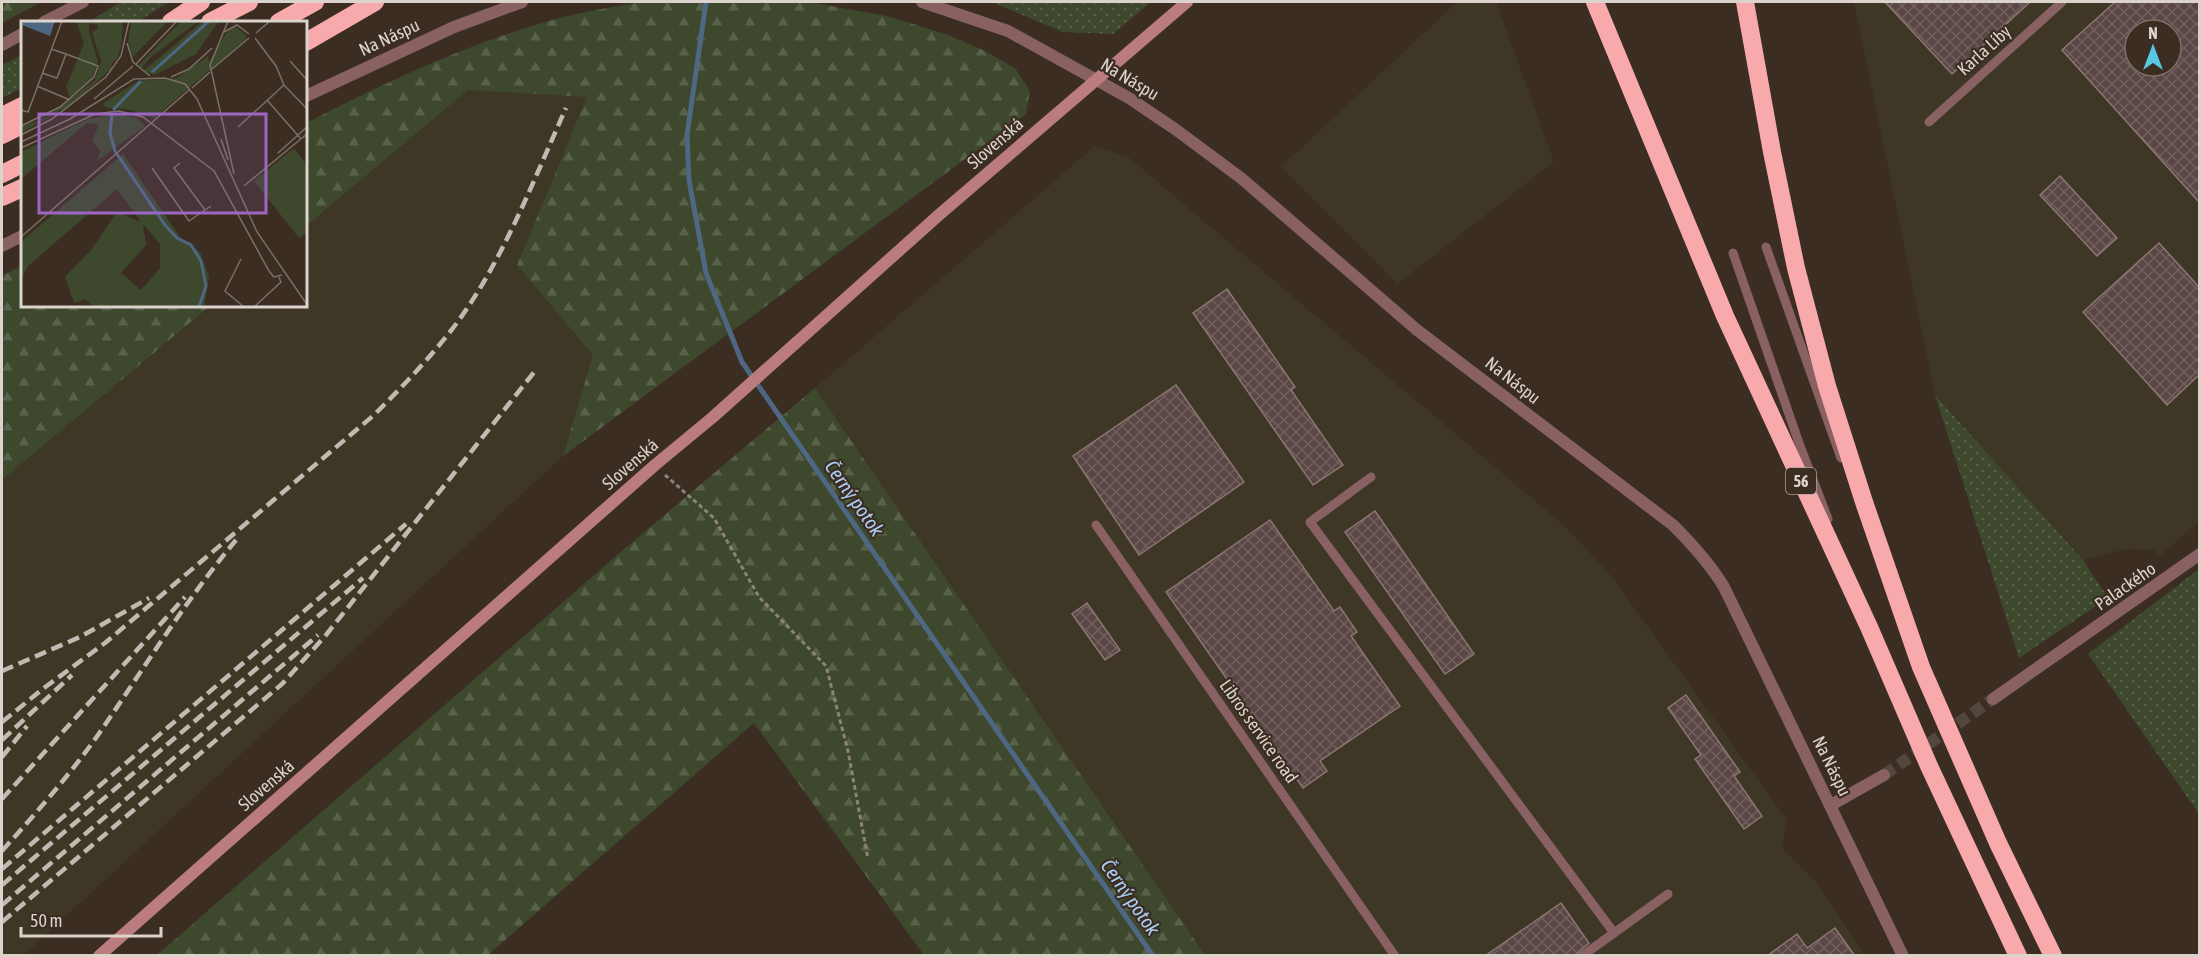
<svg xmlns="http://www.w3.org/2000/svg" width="2201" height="957" font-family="'Asap Condensed',sans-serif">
<defs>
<pattern id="grass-dots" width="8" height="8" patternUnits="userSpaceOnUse" patternTransform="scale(1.5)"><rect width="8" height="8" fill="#3d482d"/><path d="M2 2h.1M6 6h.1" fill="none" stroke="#58624a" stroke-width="1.8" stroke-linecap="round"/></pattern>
<pattern id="forest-firs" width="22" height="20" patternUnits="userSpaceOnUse" patternTransform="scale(1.5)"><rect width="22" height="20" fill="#3d482d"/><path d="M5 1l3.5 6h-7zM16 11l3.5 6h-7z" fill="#58624a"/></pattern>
<pattern id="building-cross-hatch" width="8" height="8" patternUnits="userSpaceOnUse" patternTransform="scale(1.5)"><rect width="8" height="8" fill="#5a4644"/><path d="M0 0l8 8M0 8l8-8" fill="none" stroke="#71605e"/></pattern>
</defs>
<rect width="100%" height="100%" fill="#3b2d22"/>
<g fill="#3e3726" fill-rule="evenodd">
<path d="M 1457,2 L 1496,2 L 1554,162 L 1397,284 L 1281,167 Z"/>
<path d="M 1854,2 L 2199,2 L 2199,521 L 2158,558 L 2154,550 L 2125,549 L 2083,560 L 1935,395 ZM 2135,30 L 2171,30 L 2171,66 L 2135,66 Z"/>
<path d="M 468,90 L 588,96 L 517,265 L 594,355 L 563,456 L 24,955 L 2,956 L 2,480 L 210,306 L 306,306 L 306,226 Z"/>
<path d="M 1095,146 L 1128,157 L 1567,528 L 1612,577 L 1787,820 L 1782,847 L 1817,883 L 1865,955 L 1205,955 L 815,388 Z"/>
</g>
<g fill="url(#grass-dots)">
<path d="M 120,2 L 169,2 L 137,22 L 89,22 Z"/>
<path d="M 992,2 L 1151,2 L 1113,34 L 1063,32 Z"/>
<path d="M 22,55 L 22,88 L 2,98 L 2,65 Z"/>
<path d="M 1935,395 L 2083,560 L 2108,598 L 2019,658 Z"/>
<path d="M 2199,569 L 2199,814 L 2088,654 Z"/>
</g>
<g fill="url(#forest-firs)">
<path d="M 2,2 L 41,2 L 2,23 Z"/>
<path d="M 641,2 L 809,2 L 887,16 L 948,35 L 983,50 L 1015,68 L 1030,91 L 1026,114 L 563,456 L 593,355 L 517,265 L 587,97 L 468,90 L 306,226 L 306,123 C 389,81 474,40 564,17 C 590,10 616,7 641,2 Z"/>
<path d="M 22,265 L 22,306 L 210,306 L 2,480 L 2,276 Z"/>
<path d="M 815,388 L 1205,955 L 924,955 L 754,723 L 488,955 L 157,955 L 623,550 Z"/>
</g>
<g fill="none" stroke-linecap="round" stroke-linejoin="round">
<path stroke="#4e6783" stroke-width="5" d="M 706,2 L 687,135 L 689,180 L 706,273 L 742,362 L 1153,956"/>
</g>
<g fill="url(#building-cross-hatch)" stroke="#8c7673" stroke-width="1.5" fill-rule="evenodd">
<path d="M 1885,2 L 2030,2 L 1952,74 Z"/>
<path d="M 2115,2 L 2199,2 L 2199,202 L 2062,50 ZM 2135,30 L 2171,30 L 2171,66 L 2135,66 Z"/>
<path d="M 2060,176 L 2117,238 L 2097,256 L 2040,195 Z"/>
<path d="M 2159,243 L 2199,287 L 2199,375 L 2167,405 L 2083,312 Z"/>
<path d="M 1227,289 L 1295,387 L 1291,390 L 1343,465 L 1313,485 L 1193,313 Z"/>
<path d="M 1176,385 L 1244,482 L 1139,555 L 1073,456 Z"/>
<path d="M 1375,511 L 1474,654 L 1445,674 L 1345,532 Z"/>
<path d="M 1270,520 L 1334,611 L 1340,607 L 1357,632 L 1351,636 L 1400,706 L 1320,761 L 1327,771 L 1303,788 L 1166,592 Z"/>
<path d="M 1087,603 L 1120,650 L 1105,660 L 1072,614 Z"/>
<path d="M 1686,695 L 1740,772 L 1734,776 L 1762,816 L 1744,829 L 1695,759 L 1701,755 L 1668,708 Z"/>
<path d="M 1561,903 L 1589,943 L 1576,954 L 1573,956 L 1485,956 Z"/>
<path d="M 1835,928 L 1855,956 L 1767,956 L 1797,934 L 1807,948 Z"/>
</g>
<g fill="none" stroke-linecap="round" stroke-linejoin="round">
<path stroke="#53463c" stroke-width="12" stroke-dasharray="12 6" stroke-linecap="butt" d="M 1884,775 L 1993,699"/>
<path stroke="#8d8279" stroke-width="3" stroke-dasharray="4.5 3" stroke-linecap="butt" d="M 665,475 L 714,518 L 759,597 L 826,666 L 848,751 L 868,859"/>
<g stroke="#896163" stroke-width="9">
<path d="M 1929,122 L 2062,2"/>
<path d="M 1766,247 L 1841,458"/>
<path d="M 1733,253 L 1799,443 L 1828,519"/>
<path d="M 1371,477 L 1310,522 L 1614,933 L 1668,894"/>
<path d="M 1096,525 L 1395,956"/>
<path d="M 1582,956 L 1614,933"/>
</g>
<g stroke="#896163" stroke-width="12">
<path d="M 922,2 L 1008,31 L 1129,98 L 1175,129 L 1241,178 L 1417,330 L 1673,525 C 1692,544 1710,564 1724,587 L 1903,956"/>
<path d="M 44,22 L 83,2"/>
<path d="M 2,45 L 22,34"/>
<path d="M 306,96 L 454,27 L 522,2"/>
<path d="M 2,246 L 22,236"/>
<path d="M 1993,699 L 2200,554"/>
<path d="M 1831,805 L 1884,775"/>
</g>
<path stroke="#ba7c7e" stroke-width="12" d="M 99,956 L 655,465 L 713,417 L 940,214 L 1187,2"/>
<g stroke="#f7a9ac" stroke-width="18">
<path d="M 1595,2 L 1725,316 L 1869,627 L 1929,766 L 2018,956"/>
<path d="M 1745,2 L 1772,152 L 1796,268 L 1827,386 L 1864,502 L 1921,667 L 1998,843 L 2053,956"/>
<path d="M 171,22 L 201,2"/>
<path d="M 210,22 L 249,2"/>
<path d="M 279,22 L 315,2"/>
<path d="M 306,42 L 375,2"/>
<path d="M 2,116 L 22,106"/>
<path d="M 2,135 L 22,125"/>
<path d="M 2,174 L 22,164"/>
<path d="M 2,197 L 22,188"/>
</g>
<g stroke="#c3b9b2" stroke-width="4.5" stroke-dasharray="12 6" stroke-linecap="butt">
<path d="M 2,671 L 80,637 L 149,598"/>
<path d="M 2,722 L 44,688 L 105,643 L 374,415 C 404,385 434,354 459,320 C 505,256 534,179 566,108"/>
<path d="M 2,740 L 72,675"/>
<path d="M 2,757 L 27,726"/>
<path d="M 2,799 L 185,597"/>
<path d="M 2,851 C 35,814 69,776 98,735 C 143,670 185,601 236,540"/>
<path d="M 2,869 L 406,524"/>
<path d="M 2,885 L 363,578"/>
<path d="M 2,905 L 318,635"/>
<path d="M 2,922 L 282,684 L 326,635 L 535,371"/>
</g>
</g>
<g text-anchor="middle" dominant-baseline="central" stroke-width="4.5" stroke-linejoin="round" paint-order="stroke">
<rect fill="#3b2d22" stroke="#aca199" stroke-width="1.5" x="1786" y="468" width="30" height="26" rx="4.5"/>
<g font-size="16" font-weight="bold" fill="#dcd3cc">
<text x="1801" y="481">56</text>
</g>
<g font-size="18" fill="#dcd3cc" stroke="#3b2d22">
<text transform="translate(389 37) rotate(-25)">Na Náspu</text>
<text transform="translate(1984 50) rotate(-42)">Karla Líby</text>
<text transform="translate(1130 79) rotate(31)">Na Náspu</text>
<text transform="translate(995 143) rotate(-41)">Slovenská</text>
<text transform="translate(1513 380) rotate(38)">Na Náspu</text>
<text transform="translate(630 464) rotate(-41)">Slovenská</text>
<text transform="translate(2125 586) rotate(-35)">Palackého</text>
<text transform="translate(1259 731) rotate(55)">Libros service road</text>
<text transform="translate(1832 766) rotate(64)">Na Náspu</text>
<text transform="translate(266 785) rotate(-41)">Slovenská</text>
</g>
<g font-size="20" font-style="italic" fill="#aacdf5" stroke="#3b2d22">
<text transform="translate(855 498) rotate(55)">Černý potok</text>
<text transform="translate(1131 897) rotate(55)">Černý potok</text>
</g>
</g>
<g transform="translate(21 21)">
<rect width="286" height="286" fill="#3b2d22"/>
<path d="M 60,0 L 102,0 L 100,25 L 78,28 L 83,50 L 91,43 L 90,48 L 51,83 L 0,112 L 0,106 L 26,96 L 74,59 L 80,40 L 71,11 L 77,8 L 76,3 L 68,3 L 68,11 L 64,11 ZM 110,0 L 147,0 L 112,36 L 107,22 ZM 160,0 L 178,0 L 131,35 L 120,48 L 117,45 ZM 195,0 L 198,0 L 175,33 L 133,54 ZM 214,5 L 226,15 L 224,19 L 133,97 L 106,88 L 86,87 L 81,83 L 117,60 L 156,57 L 187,35 L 188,41 L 206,11 ZM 273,127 L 284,142 L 286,159 L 286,211 L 278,217 L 233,160 Z" fill="#3d482d"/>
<path d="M 55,0 L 60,0 L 68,11 L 77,40 L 71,57 L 49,77 L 45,66 L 63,22 ZM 182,0 L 195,0 L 133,54 L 122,50 ZM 100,25 L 97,36 L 83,51 L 78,27 ZM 94,93 L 116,97 L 124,105 L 76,140 L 79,130 L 71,120 L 78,103 L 66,102 L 0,158 L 0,131 L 67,98 ZM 102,133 L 159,216 L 179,231 L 188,256 L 183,286 L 72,286 L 65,278 L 53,282 L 44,256 L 70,229 L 96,191 L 120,201 L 96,168 L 7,245 L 0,258 L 0,221 ZM 122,203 L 139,223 L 139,247 L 120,269 L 100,252 L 125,224 Z" fill="#3d482d" fill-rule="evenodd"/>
<path d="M 3,0 L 34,0 L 29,15 L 1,4 Z" fill="#4e6783"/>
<path fill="none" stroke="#4e6783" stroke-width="3" d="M 131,51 L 188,0M 92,89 L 120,60M 91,93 L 89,112 L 94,130 L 144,204 L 156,217 L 170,224 L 180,240 L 185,265 L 178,286"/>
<path fill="none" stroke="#7b6f66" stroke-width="1.5" d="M 207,0 L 189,44 L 213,153M 203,11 L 216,4 L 228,13M 235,12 L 249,0M 234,17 L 255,45 L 263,64M 106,22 L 112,41 L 129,55M 269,40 L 287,60M 115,43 L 156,0M 191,48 L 228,17M 21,52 L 36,57 L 45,33 L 30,28M 150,56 L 168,48 L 191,27M 16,65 L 49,79M 171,67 L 189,51M 73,78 L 112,45M 246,79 L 280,118M 0,89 L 7,91 L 41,0M 0,105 L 39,86 L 73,56 L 77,45 L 45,33M 217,106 L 263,64 L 287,89M 0,114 L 31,98 L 85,56 L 100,35 L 108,0M 200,118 L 207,139M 0,121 L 49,98 L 113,58 L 144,57 L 164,63 L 176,78 L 236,211 L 287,285M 0,127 L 74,93 L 98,90 L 122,96 L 193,150 L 248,250 L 253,256 L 261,254M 257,132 L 287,105M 159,142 L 153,147 L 184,189 L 190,185M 131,147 L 168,200 L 184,189M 223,165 L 287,112M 0,216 L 168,69M 220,238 L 204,270 L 223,286M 233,286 L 260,261 L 258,256"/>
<path fill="#9d66c4" fill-opacity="0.15" stroke="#9d66c4" stroke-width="3" d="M 18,93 L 245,93 L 245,192 L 18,192 Z"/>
<rect width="286" height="286" fill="none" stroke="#dcd3cc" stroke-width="3"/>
</g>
<rect width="2201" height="957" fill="none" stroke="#dcd3cc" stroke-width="6"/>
<g transform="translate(2153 48)"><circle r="28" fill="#3b2d22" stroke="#7b6f66" stroke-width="1.5"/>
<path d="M0-4.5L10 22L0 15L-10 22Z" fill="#57c9e2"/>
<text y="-9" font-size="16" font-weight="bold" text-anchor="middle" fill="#dcd3cc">N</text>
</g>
<path d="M21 927v9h140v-9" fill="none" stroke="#dcd3cc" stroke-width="3"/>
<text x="30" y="927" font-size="18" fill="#dcd3cc" stroke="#3b2d22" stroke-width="4.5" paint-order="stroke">50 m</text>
</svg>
